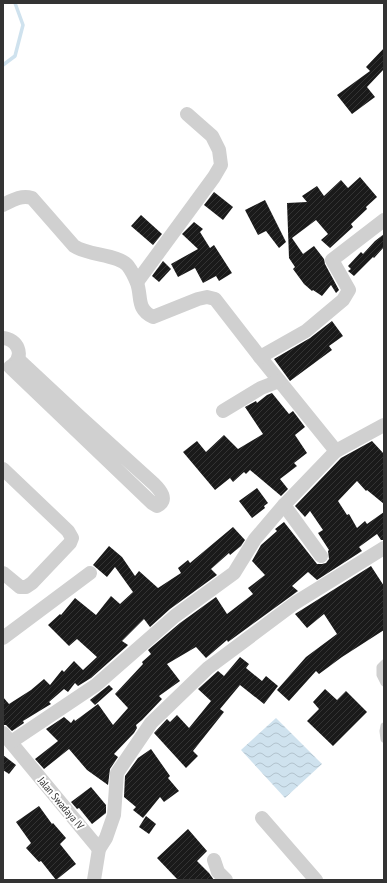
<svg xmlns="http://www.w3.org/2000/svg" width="387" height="883" font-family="'PT Sans Narrow',sans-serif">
<defs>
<pattern id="water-waves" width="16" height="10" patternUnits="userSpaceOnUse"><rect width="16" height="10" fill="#cfe2ee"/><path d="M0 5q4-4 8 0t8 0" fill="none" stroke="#b2c2cd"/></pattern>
<pattern id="building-hatch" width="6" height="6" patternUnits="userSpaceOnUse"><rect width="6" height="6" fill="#1a1a1a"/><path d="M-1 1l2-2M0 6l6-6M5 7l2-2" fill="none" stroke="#333"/></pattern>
</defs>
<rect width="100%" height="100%" fill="#fff"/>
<path fill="url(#water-waves)" d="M 276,718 L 322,764 L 285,798 L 241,750 Z"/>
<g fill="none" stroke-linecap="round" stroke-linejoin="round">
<path stroke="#cfe2ee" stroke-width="3.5" d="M 3,65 L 15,56 L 23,25 L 15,3"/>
</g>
<g fill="url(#building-hatch)">
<path d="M 384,48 L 384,69 L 367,87 L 375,97 L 352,114 L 337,95 L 370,71 L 366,67 Z"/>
<path d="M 360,177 L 377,197 L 366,207 L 367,209 L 351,224 L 353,227 L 330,248 L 321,240 L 328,234 L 316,220 L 292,238 L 303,254 L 314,246 L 324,259 L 325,264 L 339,290 L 336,293 L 331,285 L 322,296 L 313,290 L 312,291 L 304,284 L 293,269 L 295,267 L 289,258 L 287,203 L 307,202 L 302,196 L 317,186 L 324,196 L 341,180 L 348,188 Z"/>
<path d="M 214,192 L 233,207 L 223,220 L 204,205 Z"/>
<path d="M 265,200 L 286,242 L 279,248 L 266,231 L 258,235 L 245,210 Z"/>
<path d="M 141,215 L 162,234 L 153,245 L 131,226 Z"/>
<path d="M 194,222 L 203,229 L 200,232 L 210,248 L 214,245 L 232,273 L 219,281 L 216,276 L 203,283 L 195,268 L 178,277 L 171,264 L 198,249 L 182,234 Z"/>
<path d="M 384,234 L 384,247 L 374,258 L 373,257 L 354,276 L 348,271 L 351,269 L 348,266 L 361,252 L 363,254 L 375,241 Z"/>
<path d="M 163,261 L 171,269 L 159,282 L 152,276 Z"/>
<path d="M 332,321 L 343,336 L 329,346 L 332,350 L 290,381 L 274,359 L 310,338 Z"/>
<path d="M 272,393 L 289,414 L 293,411 L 305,427 L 295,435 L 307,453 L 294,463 L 297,466 L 280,479 L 288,489 L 281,496 L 250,470 L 246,474 L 244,472 L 233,482 L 230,478 L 215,490 L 183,452 L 197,441 L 206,452 L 224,435 L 238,449 L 263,434 L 245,407 L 256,401 L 257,403 L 267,395 Z"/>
<path d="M 372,441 L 384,454 L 384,504 L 367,490 L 366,491 L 357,481 L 338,501 L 347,515 L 349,514 L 357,528 L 365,521 L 367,524 L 384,512 L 384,540 L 381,540 L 377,534 L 359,547 L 362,551 L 317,580 L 308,572 L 292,586 L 298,591 L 228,642 L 227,640 L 206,658 L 196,647 L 167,664 L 180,681 L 159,696 L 162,699 L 142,720 L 136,725 L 137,728 L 134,733 L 114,754 L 118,757 L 110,769 L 108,785 L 87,770 L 69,749 L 44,769 L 35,759 L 58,741 L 46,729 L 64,717 L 71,723 L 74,719 L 75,721 L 98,704 L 113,725 L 128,708 L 115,694 L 143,664 L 142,662 L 151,654 L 148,650 L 180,623 L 216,597 L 227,614 L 253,594 L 248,588 L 265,575 L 252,561 L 261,545 L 277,531 L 275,529 L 284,522 L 317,564 L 322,564 L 326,563 L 329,559 L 328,551 L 329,550 L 318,533 L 323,530 L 310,511 L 305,517 L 295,506 L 341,458 Z"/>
<path d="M 257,488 L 268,503 L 264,506 L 265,508 L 252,518 L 239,501 Z"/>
<path d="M 233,527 L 245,540 L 241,546 L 230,555 L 229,553 L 211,569 L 217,575 L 170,609 L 150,627 L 144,619 L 122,641 L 128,645 L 126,647 L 91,678 L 78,686 L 75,683 L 68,692 L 64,689 L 49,702 L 51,704 L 23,721 L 24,723 L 12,731 L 6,725 L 3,725 L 3,697 L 9,704 L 31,690 L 44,679 L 50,685 L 62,670 L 64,672 L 74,661 L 83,670 L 97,657 L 77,639 L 69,646 L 48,625 L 60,614 L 61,615 L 75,598 L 96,615 L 111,596 L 120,604 L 133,592 L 115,567 L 107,577 L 93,565 L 109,546 L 122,557 L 135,576 L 139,571 L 158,588 L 181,573 L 178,568 L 188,560 L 190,563 Z"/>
<path d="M 371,566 L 384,586 L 384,630 L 342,657 L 319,674 L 316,671 L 289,701 L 277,690 L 306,657 L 337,634 L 324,614 L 307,628 L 295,614 Z"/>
<path d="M 240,657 L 249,664 L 246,668 L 262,681 L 266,676 L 278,686 L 264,704 L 240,685 L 220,709 L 224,712 L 193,751 L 198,756 L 186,768 L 154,733 L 167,719 L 170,722 L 177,715 L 189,728 L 211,701 L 198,689 L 218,671 L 224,676 Z"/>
<path d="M 109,685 L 113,689 L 95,705 L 90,700 Z"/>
<path d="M 325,689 L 337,700 L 346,691 L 367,712 L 333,746 L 307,721 L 319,709 L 313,702 Z"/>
<path d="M 151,749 L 170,776 L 168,778 L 179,791 L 164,802 L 160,797 L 143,818 L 133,810 L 136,807 L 124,797 L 125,776 L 138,758 Z"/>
<path d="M 3,755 L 16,765 L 9,774 L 3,770 Z"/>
<path d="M 91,787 L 106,805 L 106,813 L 92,824 L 79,808 L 77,809 L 71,802 Z"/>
<path d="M 39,806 L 52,824 L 53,823 L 66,838 L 60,844 L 76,864 L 56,880 L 41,861 L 39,862 L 26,848 L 31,843 L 16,822 Z"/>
<path d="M 146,816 L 156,824 L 149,834 L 139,827 Z"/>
<path d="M 188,829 L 207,851 L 197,861 L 209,873 L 214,880 L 178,880 L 157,858 Z"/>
</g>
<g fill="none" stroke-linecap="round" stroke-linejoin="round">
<g stroke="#d0d0d0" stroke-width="7">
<path d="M 384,663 L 380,667 L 380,675 L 384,683"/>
<path d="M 384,726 L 383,731 L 384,739"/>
</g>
<g stroke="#d0d0d0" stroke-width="14">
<path d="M 3,205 C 13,200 21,195 32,198 L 74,246 C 89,256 119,254 128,266 C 131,270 135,278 137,283 C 142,297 136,309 153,317 L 198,299 L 207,297 L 215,299 L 260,357 L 336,451"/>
<path d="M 137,282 L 214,177 L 221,165 L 219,150 L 212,136 L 187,114"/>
<path d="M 3,338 C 17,339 25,355 13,365"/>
<path d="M 260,357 L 306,331 L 343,300 L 349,290 L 332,260 L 384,220"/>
<path d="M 10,367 L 152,503 L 157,506 C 169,500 160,490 154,484 L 80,417 L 18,359"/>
<path d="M 223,411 L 261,388 L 279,381"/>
<path d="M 3,469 L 68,531 L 72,538 L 70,543 L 32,583 L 26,587 L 20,587 L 3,573"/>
<path d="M 284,505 L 321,556"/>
<path d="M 3,638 L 90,573"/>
<path d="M 3,733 L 99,849"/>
<path d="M 11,742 L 96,685 L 175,616 L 234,573 L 255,539 L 284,505 L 336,451 L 384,425"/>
<path d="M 262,818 L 316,880"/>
<path d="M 214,860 L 218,872 L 226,880"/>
<path d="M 94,880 L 99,849 L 106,838 L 114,815 L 117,773 L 151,723 L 208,668 L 295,603 L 384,548"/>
</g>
</g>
<g text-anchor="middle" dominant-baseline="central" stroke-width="4" stroke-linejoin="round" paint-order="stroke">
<g font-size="11" fill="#333" stroke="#fff">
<text transform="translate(61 803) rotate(50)">Jalan Swadaya IV</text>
</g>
</g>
<rect width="387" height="883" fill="none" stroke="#333333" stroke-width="8"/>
</svg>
